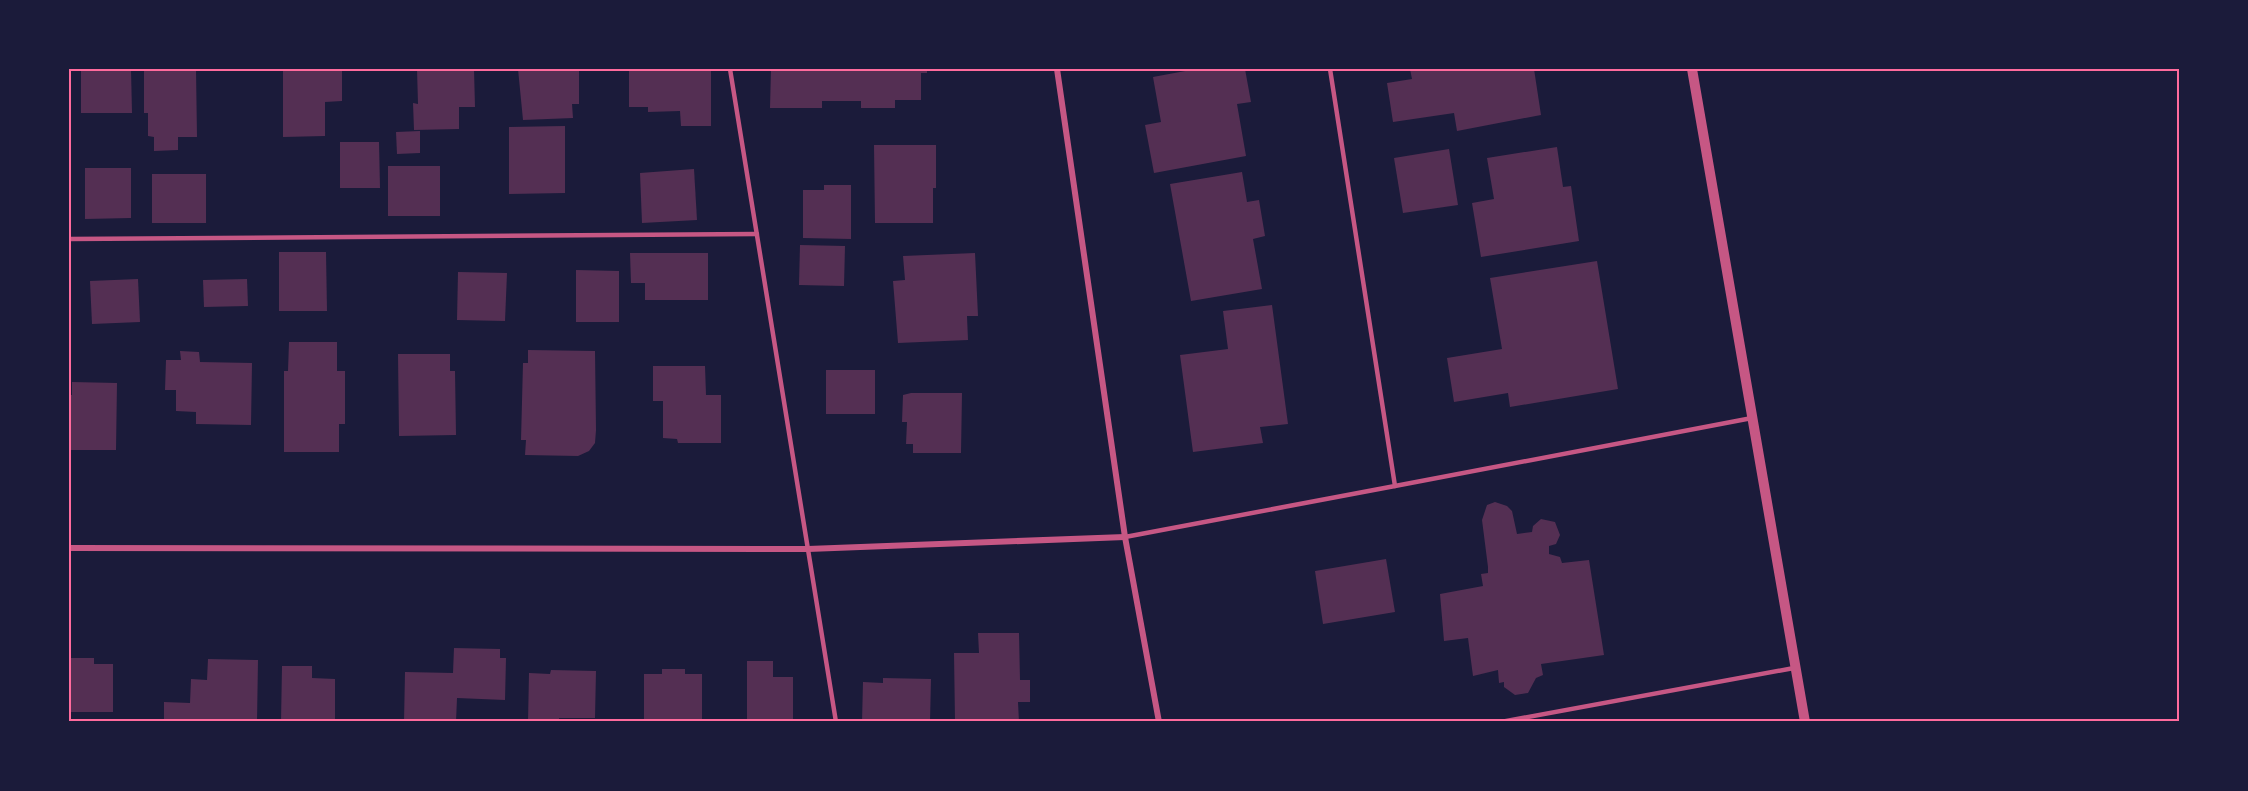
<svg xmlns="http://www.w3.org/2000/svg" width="2248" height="791" font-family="'Playfair Display',serif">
<rect width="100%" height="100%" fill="#1b1b3a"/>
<g fill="#542f53">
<path d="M 81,69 L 131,69 L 132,113 L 81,113 Z"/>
<path d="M 144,69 L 196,69 L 197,137 L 178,137 L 178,150 L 154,151 L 154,137 L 148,136 L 148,113 L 144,113 Z"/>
<path d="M 283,69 L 342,69 L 342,101 L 325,102 L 325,136 L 283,137 Z"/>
<path d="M 417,69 L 474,69 L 475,107 L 459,107 L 459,129 L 414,130 L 413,103 L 418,104 Z"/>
<path d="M 518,69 L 579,69 L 579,104 L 572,104 L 573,118 L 523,120 Z"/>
<path d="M 629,69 L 711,71 L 711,126 L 681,126 L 680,111 L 648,112 L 648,107 L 629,107 Z"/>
<path d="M 771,69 L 927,69 L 927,73 L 921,73 L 921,100 L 895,100 L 895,108 L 861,108 L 861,101 L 822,101 L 822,108 L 770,108 Z"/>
<path d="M 1196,69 L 1245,69 L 1251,102 L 1237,104 L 1246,156 L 1154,173 L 1145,125 L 1161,122 L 1153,77 Z"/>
<path d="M 1410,69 L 1534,69 L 1541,115 L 1457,131 L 1454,113 L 1393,122 L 1387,83 L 1412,79 Z"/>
<path d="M 565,126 L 565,193 L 509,194 L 509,127 Z"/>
<path d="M 420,131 L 420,153 L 397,154 L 396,132 Z"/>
<path d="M 340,142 L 379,142 L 380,188 L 340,188 Z"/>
<path d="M 874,145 L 936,145 L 936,188 L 933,188 L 933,223 L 875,223 Z"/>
<path d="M 1557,147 L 1563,187 L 1571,186 L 1579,241 L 1481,257 L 1472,203 L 1494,199 L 1487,158 Z"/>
<path d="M 1449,149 L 1458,205 L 1403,213 L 1394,158 Z"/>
<rect x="388" y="166" width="52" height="50"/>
<path d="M 85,168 L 131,168 L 131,218 L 85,219 Z"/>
<path d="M 694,169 L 697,220 L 642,223 L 640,173 Z"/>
<path d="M 1242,172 L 1247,202 L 1259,200 L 1265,236 L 1253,239 L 1262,289 L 1191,301 L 1170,184 Z"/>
<rect x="152" y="174" width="54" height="49"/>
<path d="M 824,185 L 851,185 L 851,239 L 803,238 L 803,190 L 824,190 Z"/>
<path d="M 800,245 L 845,246 L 844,286 L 799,285 Z"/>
<path d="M 279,252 L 326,252 L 327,311 L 279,311 Z"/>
<path d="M 630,253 L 708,253 L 708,300 L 645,300 L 645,283 L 631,283 Z"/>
<path d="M 975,253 L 978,316 L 967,316 L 968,340 L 898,343 L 893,281 L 905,280 L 903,256 Z"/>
<path d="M 1597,261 L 1618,389 L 1510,407 L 1508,393 L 1454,402 L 1447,358 L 1502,349 L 1490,278 Z"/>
<path d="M 576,270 L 619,271 L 619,322 L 576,322 Z"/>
<path d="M 458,272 L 507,273 L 505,321 L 457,320 Z"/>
<path d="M 138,279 L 140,322 L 92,324 L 90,281 Z"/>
<path d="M 247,279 L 248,306 L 204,307 L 203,280 Z"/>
<path d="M 1272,305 L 1288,424 L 1260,427 L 1263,443 L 1193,452 L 1180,355 L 1228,349 L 1223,311 Z"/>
<path d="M 289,342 L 337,342 L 337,371 L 345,371 L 345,424 L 339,424 L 339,452 L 284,452 L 284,371 L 288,371 Z"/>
<path d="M 528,350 L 595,351 L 596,430 L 595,443 L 589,451 L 578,456 L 525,455 L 526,440 L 521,440 L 523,363 L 528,363 Z"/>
<path d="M 180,351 L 199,352 L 200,362 L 252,363 L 251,425 L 196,424 L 196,412 L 176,411 L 176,390 L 165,390 L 166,360 L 181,360 Z"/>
<path d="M 398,354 L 450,354 L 450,371 L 455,371 L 456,435 L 399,436 Z"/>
<path d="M 653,366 L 705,366 L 706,395 L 721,395 L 721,443 L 678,443 L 677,439 L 663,438 L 663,401 L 653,401 Z"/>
<rect x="826" y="370" width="49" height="44"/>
<path d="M 72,382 L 117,383 L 116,450 L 71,450 L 69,395 L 72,395 Z"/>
<path d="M 911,393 L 962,393 L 961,453 L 913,453 L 913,444 L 906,444 L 907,422 L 902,422 L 903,395 Z"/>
<path d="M 1495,502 L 1507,506 L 1512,511 L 1517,534 L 1532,532 L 1533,526 L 1541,519 L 1555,522 L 1560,535 L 1556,544 L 1549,546 L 1549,554 L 1560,557 L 1562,563 L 1589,560 L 1604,655 L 1541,664 L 1543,675 L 1536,678 L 1528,693 L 1515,695 L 1504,687 L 1504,682 L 1499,683 L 1498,670 L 1473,676 L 1468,638 L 1444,641 L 1440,594 L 1483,586 L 1481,574 L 1488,573 L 1488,567 L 1482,520 L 1487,505 Z"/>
<path d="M 1386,559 L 1395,612 L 1323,624 L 1315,571 Z"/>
<path d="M 978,633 L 1019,633 L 1020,680 L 1030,680 L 1030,702 L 1018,702 L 1019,722 L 955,722 L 954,653 L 979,653 Z"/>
<path d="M 454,648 L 500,649 L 500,658 L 506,658 L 505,700 L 457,698 L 456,722 L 404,722 L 405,672 L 453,673 Z"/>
<path d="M 69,658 L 94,658 L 94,664 L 113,664 L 113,712 L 69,712 Z"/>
<path d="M 208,659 L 258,660 L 257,722 L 164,722 L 164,702 L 190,703 L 191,679 L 207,680 Z"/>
<path d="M 747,661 L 773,661 L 773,677 L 793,677 L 793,722 L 747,722 Z"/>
<path d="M 282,666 L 312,666 L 312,678 L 335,679 L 335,722 L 281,722 Z"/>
<path d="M 662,669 L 685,669 L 685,674 L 702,674 L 702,722 L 644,722 L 644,674 L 662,674 Z"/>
<path d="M 551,670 L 596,671 L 595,718 L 559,718 L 559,722 L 528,722 L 529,673 L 550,674 Z"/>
<path d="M 883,678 L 931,679 L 930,722 L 862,722 L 863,682 L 883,683 Z"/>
</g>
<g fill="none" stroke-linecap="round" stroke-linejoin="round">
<g stroke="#c65784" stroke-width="4.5">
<path d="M 730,69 L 836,722"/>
<path d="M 69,239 L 757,234"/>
<path d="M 1395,486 L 1752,418"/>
<path d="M 1125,537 L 1395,486 L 1330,69"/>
<path d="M 1501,722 L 1794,668"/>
</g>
<g stroke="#c65784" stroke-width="6">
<path d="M 1057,69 L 1125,537 L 1159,722"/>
<path d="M 69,548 L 808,549 L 1125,537"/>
</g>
<path stroke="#c65784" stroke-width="10" d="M 1692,69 L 1805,722"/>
</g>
<rect width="2248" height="791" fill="none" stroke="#1b1b3a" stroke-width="141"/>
<rect x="70" y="70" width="2108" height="650" fill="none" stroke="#ff6b9d" stroke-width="2"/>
</svg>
